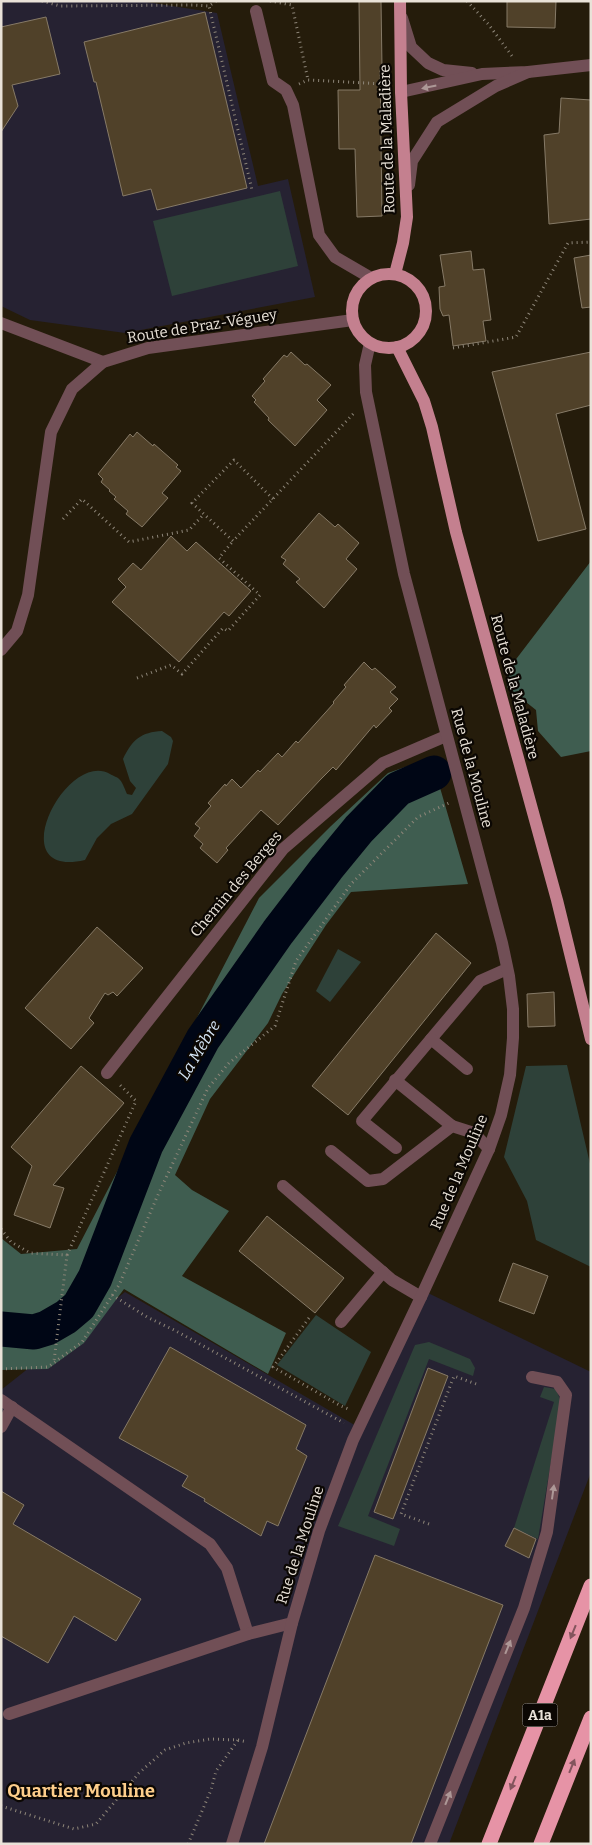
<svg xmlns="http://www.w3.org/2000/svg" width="592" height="1845" font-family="Bitter,serif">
<rect width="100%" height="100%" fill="#251c0b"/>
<g fill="#262232">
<path d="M 1,1 L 140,1 L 217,13 L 258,186 L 288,179 L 315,297 L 125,333 L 30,320 L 1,306 Z"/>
<path d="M 125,1292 L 358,1427 L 428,1293 L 591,1372 L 591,1472 L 449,1844 L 1,1844 L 1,1390 Z"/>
</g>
<g fill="#2e4139">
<path d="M 280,191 L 298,266 L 172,296 L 153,221 Z"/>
<path d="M 162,731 L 171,737 L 173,741 L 168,764 L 132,814 L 111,824 L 97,838 L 85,860 C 0,880 66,749 110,774 C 113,776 118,777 120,780 C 123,783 125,790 127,794 L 132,795 L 136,788 L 130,781 L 123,759 C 132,740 141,732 162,731 Z"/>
<path d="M 338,949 L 361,962 L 330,1002 L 316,991 Z"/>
<path d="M 567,1065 L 591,1168 L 591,1267 L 536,1240 L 527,1201 L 504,1157 L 526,1066 Z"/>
<path d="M 316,1315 L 371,1352 L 345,1406 L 277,1365 Z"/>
<path d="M 429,1342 L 470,1359 L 475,1368 L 473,1376 L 429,1359 L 368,1516 L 400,1529 L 394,1546 L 338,1526 L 415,1345 Z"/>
<path d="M 544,1387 L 556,1389 L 561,1402 L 538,1539 L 514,1528 L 554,1402 L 540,1397 Z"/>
</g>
<g fill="#3f5d50">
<path d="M 591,561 L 591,751 L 561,757 L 538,731 L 536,710 L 507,687 L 507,671 Z"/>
<path d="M 428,759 L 434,767 L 468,884 L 351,892 L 326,925 L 295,973 L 282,994 L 268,1023 L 210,1099 L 175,1175 L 192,1190 L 229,1211 L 182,1276 L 286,1333 L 268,1374 L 124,1289 L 84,1343 L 48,1369 L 1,1370 L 1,1238 L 21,1254 L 77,1249 L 259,898 L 331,826 L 388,773 Z"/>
</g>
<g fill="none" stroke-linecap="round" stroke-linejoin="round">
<path stroke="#000615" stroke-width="35" d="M 1,1329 L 34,1332 L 47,1328 L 66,1317 L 79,1306 L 95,1278 L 146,1145 L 203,1039 L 278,932 L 327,868 L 359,829 L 398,789 L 434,773"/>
</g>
<g fill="#504129" stroke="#867a67">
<path d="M 359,1 L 381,1 L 382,68 L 380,68 L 382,216 L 357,217 L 355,149 L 339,149 L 338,90 L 360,90 Z"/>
<path d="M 507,1 L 556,1 L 555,28 L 507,27 Z"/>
<path d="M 205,12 L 247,188 L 157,210 L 151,189 L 123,196 L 96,82 L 94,82 L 84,42 Z"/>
<path d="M 46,17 L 60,74 L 12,85 L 18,106 L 1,132 L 1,27 Z"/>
<path d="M 561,98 L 591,100 L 591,219 L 549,224 L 544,135 L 559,133 Z"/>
<path d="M 471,251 L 473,270 L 484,269 L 491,320 L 483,321 L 486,341 L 453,346 L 449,315 L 443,316 L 440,309 L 439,287 L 445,286 L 440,255 Z"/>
<path d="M 591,255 L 591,307 L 582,308 L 574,258 Z"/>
<path d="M 291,352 L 305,365 L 307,364 L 331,385 L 317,400 L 327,410 L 295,446 L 268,420 L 269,418 L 254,402 L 256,400 L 252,396 L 265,381 L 263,379 L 284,355 L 287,357 Z"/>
<path d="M 591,352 L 591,405 L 556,414 L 586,529 L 538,541 L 492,372 Z"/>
<path d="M 137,432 L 153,446 L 154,444 L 178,465 L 176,467 L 181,471 L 162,493 L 168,498 L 142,527 L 126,514 L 128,511 L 114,499 L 116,497 L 109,491 L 110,490 L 101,482 L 103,479 L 98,474 L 130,434 L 133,437 Z"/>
<path d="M 319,513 L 335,527 L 338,524 L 359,543 L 346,559 L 357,569 L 324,608 L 296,582 L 300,579 L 283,564 L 286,560 L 281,557 Z"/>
<path d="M 171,536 L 187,551 L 196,542 L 251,591 L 229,616 L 224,612 L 179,662 L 112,602 L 126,587 L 118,579 L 133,563 L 141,570 Z"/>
<path d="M 364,662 L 372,670 L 375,668 L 396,687 L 390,692 L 398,699 L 389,708 L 392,711 L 376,728 L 374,725 L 336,770 L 333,767 L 321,779 L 278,825 L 261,810 L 226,848 L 228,850 L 217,863 L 200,848 L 203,844 L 194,836 L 200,828 L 195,824 L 211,806 L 208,803 L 225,784 L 226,786 L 232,779 L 241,788 L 258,770 L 260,772 L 278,753 L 282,757 L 296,741 L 298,743 L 334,703 L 333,702 L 346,687 L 344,685 Z"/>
<path d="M 97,927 L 143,968 L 117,996 L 113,992 L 108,995 L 105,993 L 89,1018 L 94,1023 L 71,1049 L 25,1008 Z"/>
<path d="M 436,933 L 471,963 L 348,1115 L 312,1086 Z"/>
<path d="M 554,992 L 555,1026 L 528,1027 L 527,994 Z"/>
<path d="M 81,1066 L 124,1103 L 53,1185 L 64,1188 L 50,1228 L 14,1215 L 32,1166 L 11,1147 Z"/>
<path d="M 267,1216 L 344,1278 L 315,1313 L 239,1251 Z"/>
<path d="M 513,1263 L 548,1276 L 534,1314 L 499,1301 Z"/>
<path d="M 170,1347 L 306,1425 L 296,1449 L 307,1456 L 278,1526 L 267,1521 L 261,1536 L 204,1501 L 205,1499 L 182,1486 L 188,1476 L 119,1438 Z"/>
<path d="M 428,1368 L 448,1376 L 393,1519 L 374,1512 Z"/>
<path d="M 1,1491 L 24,1505 L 13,1524 L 141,1599 L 116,1641 L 74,1616 L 48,1663 L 1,1636 Z"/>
<path d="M 514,1528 L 536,1539 L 529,1558 L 505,1546 Z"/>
<path d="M 375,1555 L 503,1605 L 411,1844 L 264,1844 Z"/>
</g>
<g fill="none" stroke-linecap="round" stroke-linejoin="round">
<g stroke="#8e8679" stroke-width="3" stroke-dasharray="1 4" stroke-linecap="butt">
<path d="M 42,1 L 60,6 L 193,5 L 209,6"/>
<path d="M 216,1 L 209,6 L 252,190"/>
<path d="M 270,1 L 292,5 L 308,80"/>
<path d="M 467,1 L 489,25 L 512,56"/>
<path d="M 299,84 L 308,80 L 385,84"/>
<path d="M 453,348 L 516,337 L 568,243 L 591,242"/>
<path d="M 273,499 L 234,460 L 192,503 L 233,541 L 355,412"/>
<path d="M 63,519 L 82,499 L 129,542 L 189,530 L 204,514"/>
<path d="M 137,678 L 171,665 L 182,674 L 223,628 L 228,631 L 260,595 L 219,558 L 233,541"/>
<path d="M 1,1229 L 11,1242 L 30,1253 L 67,1255 L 54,1361"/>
<path d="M 67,1255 L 136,1101 L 118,1083"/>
<path d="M 112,1295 L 147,1317 L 176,1331 L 344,1423"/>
<path d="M 309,1318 L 273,1367 L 341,1406 L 351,1410"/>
<path d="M 1,1369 L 48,1367 L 82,1342 L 119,1285 L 157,1197 L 208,1088 L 229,1063 L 275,1026 L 296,961 L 351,884 L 418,817 L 449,803"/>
<path d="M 429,1524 L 401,1514 L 454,1376 L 479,1385"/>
<path d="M 1,1806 L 74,1829 L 96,1824 L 139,1773 L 165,1750 L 186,1743 L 210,1739 L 238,1740 L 247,1742"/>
<path d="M 188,1844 L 211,1790 L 216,1771 L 238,1740"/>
</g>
<g stroke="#714f56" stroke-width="12">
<path d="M 256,11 L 273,81 L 286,90 L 293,105 L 319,235 L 335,257 L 371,278"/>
<path d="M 402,18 L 411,47 L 428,63 L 443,70 L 472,73"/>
<path d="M 401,92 L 482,74 L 528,72 L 591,65"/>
<path d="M 409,185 L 412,161 L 437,122 L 496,86 L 528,72"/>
<path d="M 1,323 L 103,362"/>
<path d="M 1,650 L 17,631 L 28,595 L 51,432 L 72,389 L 103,362 L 148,348 L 353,320"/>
<path d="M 431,1039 L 480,981 L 507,969"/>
<path d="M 107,1073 L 283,849 L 383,763 L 446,736"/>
<path d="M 395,1080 L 452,1126"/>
<path d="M 396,1148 L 362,1121 L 431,1039 L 467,1069"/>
<path d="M 331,1151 L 368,1181 L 383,1179 L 452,1126 L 474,1133 L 489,1149"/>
<path d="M 283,1186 L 392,1280 L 421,1297"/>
<path d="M 341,1322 L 383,1272"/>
<path d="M 1,1400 L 210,1544 L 227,1568 L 248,1634"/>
<path d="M 1,1427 L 12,1407"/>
<path d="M 9,1714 L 248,1634 L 292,1623"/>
<path d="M 232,1844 L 262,1747 L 292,1623 L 319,1531 L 353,1440 L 421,1297 L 489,1149 L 501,1115 L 510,1075 L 513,1038 L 513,1009 L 509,976 L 502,943 L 404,574 L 366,392 L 365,365 L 370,343"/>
<path d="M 430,1844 L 524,1608 L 547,1532 L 566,1395 L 557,1382 L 532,1377"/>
</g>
<g stroke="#c4808f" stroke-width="12">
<path d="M 395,274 L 403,243 L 407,217 L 401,92 L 400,1"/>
<circle cx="389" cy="311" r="37"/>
<path d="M 397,347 L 424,401 L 432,427 L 456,532 L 557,900 L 591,1039"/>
</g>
<g stroke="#e693a6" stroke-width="15">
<path d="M 489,1844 L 591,1586"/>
<path d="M 541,1844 L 591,1718"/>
</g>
</g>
<defs><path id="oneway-solid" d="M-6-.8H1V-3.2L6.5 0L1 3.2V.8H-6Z" transform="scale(1.25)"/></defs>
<g fill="#ad9897">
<use href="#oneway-solid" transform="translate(429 87) rotate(168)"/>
<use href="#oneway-solid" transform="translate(553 1492) rotate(-82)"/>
<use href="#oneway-solid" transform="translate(508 1647) rotate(-68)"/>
<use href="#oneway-solid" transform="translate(448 1798) rotate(-68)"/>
</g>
<g fill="#83545d">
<use href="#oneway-solid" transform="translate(573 1632) rotate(112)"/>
<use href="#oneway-solid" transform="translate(572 1766) rotate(-68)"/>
<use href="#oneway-solid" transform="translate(513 1783) rotate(112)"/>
</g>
<g text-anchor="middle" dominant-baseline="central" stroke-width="4.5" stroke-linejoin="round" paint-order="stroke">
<rect fill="#0b0703" stroke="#a6a098" stroke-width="1" x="522.5" y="1703.5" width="35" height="23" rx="4"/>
<g font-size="14" font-weight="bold" fill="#e9e2d8">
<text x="540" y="1715">A1a</text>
</g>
<g font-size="15" fill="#e9e2d8" stroke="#0b0703">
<text transform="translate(387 139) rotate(-92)">Route de la Maladière</text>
<text transform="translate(202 326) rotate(-9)">Route de Praz-Véguey</text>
<text transform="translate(515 687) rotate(75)">Route de la Maladière</text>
<text transform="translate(472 768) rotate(75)">Rue de la Mouline</text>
<text transform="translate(236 884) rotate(-50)">Chemin des Berges</text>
<text transform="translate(459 1172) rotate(-67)">Rue de la Mouline</text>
<text transform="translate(300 1545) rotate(-72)">Rue de la Mouline</text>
</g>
<g font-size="16" font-style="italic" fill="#d6e6f7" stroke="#0b0703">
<text transform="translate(199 1050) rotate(-59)">La Mèbre</text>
</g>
<g font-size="18" font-weight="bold" fill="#fece8b" stroke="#0b0703">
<text x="81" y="1791">Quartier Mouline</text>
</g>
</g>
<rect width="592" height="1845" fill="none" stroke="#e9e2d8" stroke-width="5"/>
</svg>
